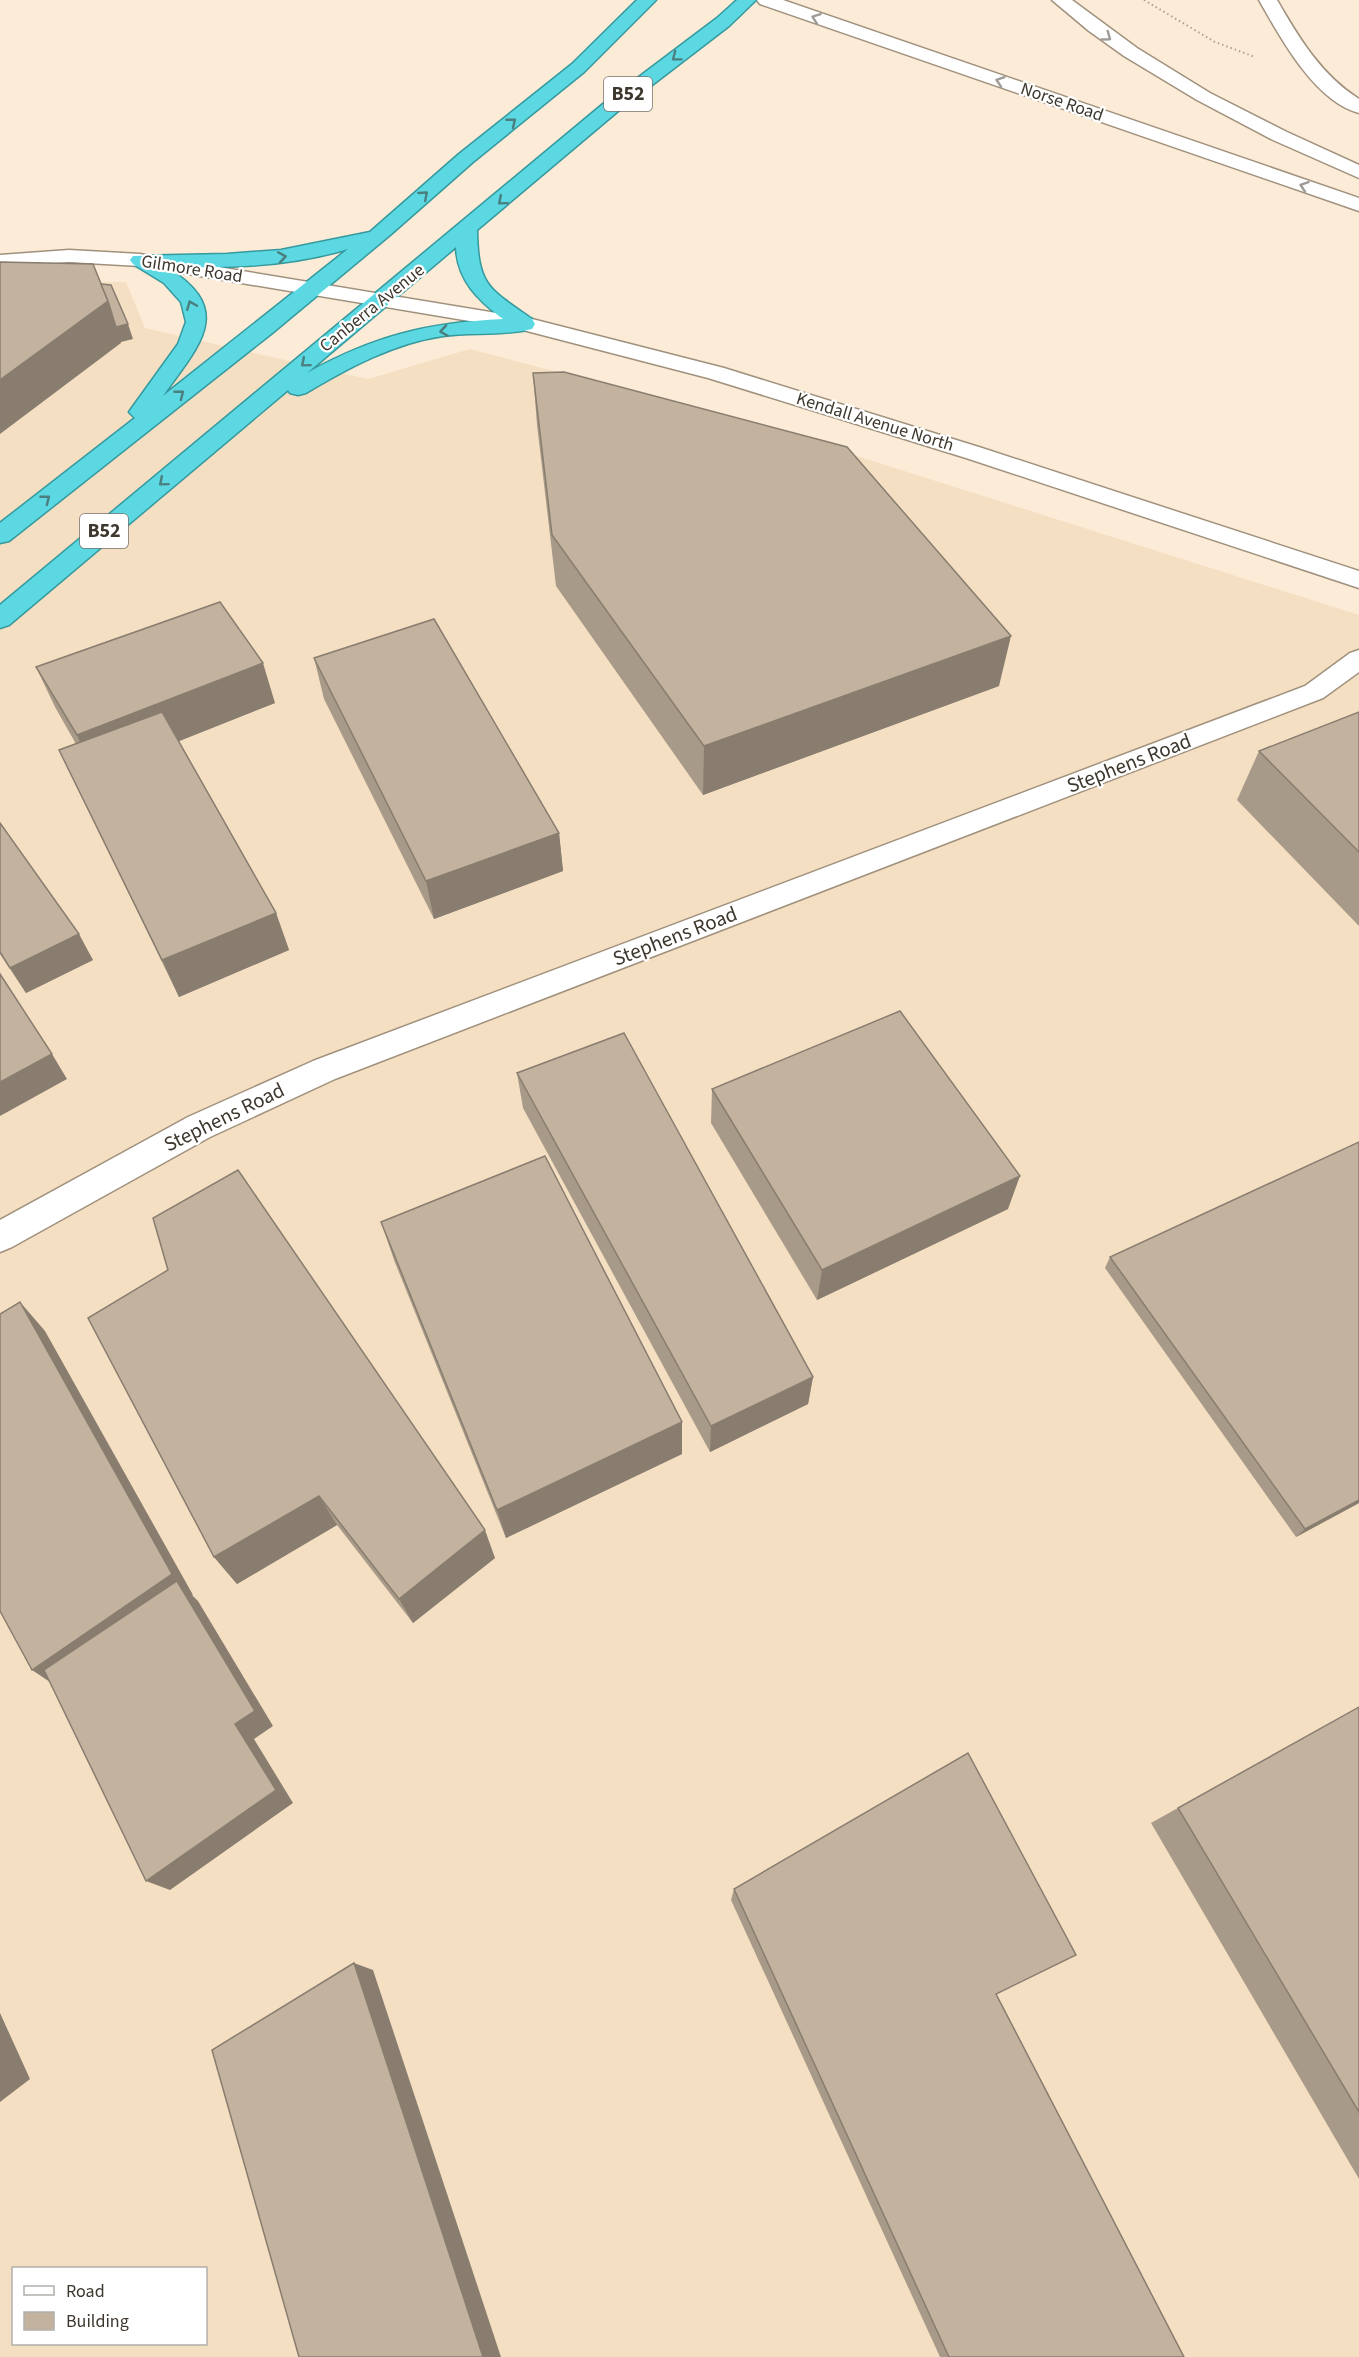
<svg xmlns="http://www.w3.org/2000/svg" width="1359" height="2357" font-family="'Source Sans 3',sans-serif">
<rect width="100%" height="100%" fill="#fcebd6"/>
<path fill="#f5dfc3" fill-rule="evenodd" d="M 0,282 L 126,282 L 145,328 L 368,379 L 470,349 L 759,425 L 1359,615 L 1359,2357 L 0,2357 ZM 14,2268 L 206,2268 L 206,2344 L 14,2344 Z"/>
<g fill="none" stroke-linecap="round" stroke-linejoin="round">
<g stroke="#a0917d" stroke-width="3">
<g id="minor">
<path d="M 1259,0 L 1277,0 C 1299,38 1321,75 1359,99 L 1359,113 C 1315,102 1280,37 1259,0 Z"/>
<path d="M 1359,650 L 1359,672 L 1323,698 L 335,1079 L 210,1137 L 12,1247 L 0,1252 L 0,1220 L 188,1117 L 313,1061 L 1305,686 L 1350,653 Z"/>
</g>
</g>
<g stroke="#a0917d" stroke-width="3">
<path id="tertiary" d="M 69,250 L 140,254 L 532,319 L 724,368 L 982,448 L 1359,571 L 1359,588 L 966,458 L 708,378 L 523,330 L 140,266 L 69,262 L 0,267 L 0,255 Z"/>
</g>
<g stroke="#a0917d" stroke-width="3">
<g id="secondary">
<path d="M 757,0 L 783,0 L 1359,198 L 1359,211 L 760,4 Z"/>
<path d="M 1052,0 L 1072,0 L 1137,48 L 1210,93 L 1287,132 L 1359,165 L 1359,178 L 1273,140 L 1197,100 L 1124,56 L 1089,31 Z"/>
</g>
</g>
<g stroke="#36999e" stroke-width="3">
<g id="trunk">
<path d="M 637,0 L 656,0 L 584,72 L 473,162 L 390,235 L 271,334 L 9,541 L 0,543 L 0,523 L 135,418 L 129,412 L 178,344 L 186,322 L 181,302 L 164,283 L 133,264 L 130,260 L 133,256 L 227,254 L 281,250 L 370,232 L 459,154 L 572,64 ZM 348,249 L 163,396 C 198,346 237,310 166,267 C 227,268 289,267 348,249 Z"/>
<path d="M 737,0 L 756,0 L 729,26 L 617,112 L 477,230 C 478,286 488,288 532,319 L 535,324 L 532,329 C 503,336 472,332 443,336 C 394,343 348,368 306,393 L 298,395 L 290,393 L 288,390 L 9,625 L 0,628 L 0,605 L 603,104 L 717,18 ZM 456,247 C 457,280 478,300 503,319 C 426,323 374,336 307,373 Z"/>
</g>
</g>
<path stroke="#aea191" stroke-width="2" stroke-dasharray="1.5 3" stroke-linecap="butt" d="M 1144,0 L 1215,42 L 1255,57"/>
<use href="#minor" fill="#fff" fill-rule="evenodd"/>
<use href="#tertiary" fill="#fff" fill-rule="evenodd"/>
<use href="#secondary" fill="#fff" fill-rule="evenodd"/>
<use href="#trunk" fill="#5bd8e2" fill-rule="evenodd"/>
</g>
<g fill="#a89a88">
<path d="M 533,373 L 999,686 L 703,795 L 556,586 L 537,425 Z"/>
<path d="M 314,658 L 559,833 L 563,871 L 434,919 L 324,699 Z"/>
<path d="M 36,667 L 275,703 L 179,741 L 276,913 L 289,950 L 179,997 L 59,750 L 76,744 L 55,707 Z"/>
<path d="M 1359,712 L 1359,926 L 1237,800 L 1259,751 Z"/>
<path d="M 0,823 L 93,960 L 26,993 L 0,954 Z"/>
<path d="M 517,1073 L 813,1377 L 808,1404 L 710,1452 L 523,1108 Z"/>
<path d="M 712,1089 L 1008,1209 L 817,1300 L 711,1123 Z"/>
<path d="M 381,1222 L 682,1422 L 682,1454 L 506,1538 L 394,1260 Z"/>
<path d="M 1110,1257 L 1359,1503 L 1296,1537 L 1105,1268 Z"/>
<path d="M 88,1318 L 495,1558 L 413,1623 L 337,1525 L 237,1584 L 214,1557 Z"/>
<path d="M 1359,1707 L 1359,2179 L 1151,1823 Z"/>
<path d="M 734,1889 L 996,1994 L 1184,2357 L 940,2357 L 731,1900 Z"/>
</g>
<g fill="#887d6f">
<path d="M 108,301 L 128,324 L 133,339 L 121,342 L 121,343 L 0,434 L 0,380 Z"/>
<path d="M 1011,636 L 999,686 L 703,795 L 704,746 Z"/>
<path d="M 263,663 L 275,703 L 94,775 L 77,735 Z"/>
<path d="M 559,833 L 563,871 L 434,919 L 426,881 Z"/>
<path d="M 276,913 L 289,950 L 179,997 L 162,960 Z"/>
<path d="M 79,934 L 93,960 L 26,993 L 10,968 Z"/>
<path d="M 52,1054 L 67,1079 L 0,1116 L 0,1082 Z"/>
<path d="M 1020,1176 L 1008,1209 L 817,1300 L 822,1270 Z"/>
<path d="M 20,1302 L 45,1331 L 193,1595 L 192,1595 L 198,1601 L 273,1726 L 254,1739 L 293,1803 L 170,1890 L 146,1881 L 59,1688 L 32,1670 Z"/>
<path d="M 813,1377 L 808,1404 L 710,1452 L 711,1426 Z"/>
<path d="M 682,1422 L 682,1454 L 506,1538 L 497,1510 Z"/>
<path d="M 319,1496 L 337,1525 L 237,1584 L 214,1557 Z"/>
<path d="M 1359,1500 L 1359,1503 L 1296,1537 L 1305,1529 Z"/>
<path d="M 485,1530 L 495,1558 L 413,1623 L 399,1599 Z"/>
<path d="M 354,1963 L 373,1970 L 501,2357 L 483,2357 Z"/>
<path d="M 0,2013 L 30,2079 L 0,2102 Z"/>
</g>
<g fill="#c3b39e" stroke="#887d6f" stroke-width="1.5">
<path d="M 0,262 L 93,264 L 108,301 L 0,380 Z"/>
<path d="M 101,284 L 111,285 L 128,324 L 116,327 L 108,301 Z"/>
<path d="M 564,372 L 847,447 L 1011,636 L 704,746 L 552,535 L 533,373 Z"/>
<path d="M 220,602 L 263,663 L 77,735 L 36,667 Z"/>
<path d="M 434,619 L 559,833 L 426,881 L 314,658 Z"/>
<path d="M 162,712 L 276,913 L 162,960 L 59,750 Z"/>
<path d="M 1359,712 L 1359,852 L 1259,751 Z"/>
<path d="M 0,823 L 79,934 L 10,968 L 0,952 Z"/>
<path d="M 0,974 L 52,1054 L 0,1082 Z"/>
<path d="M 900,1011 L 1020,1176 L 822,1270 L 712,1089 Z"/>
<path d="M 624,1033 L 813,1377 L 711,1426 L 517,1073 Z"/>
<path d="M 1359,1142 L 1359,1500 L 1305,1529 L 1110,1257 Z"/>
<path d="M 545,1156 L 682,1422 L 497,1510 L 381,1222 Z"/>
<path d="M 238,1170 L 485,1530 L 399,1599 L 319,1496 L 214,1557 L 88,1318 L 168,1270 L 153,1218 Z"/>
<path d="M 20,1302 L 172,1574 L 32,1670 L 0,1611 L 0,1314 Z"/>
<path d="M 177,1581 L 255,1711 L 235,1724 L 276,1790 L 146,1881 L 44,1670 Z"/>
<path d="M 1359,1707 L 1359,2112 L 1178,1808 Z"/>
<path d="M 968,1753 L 1076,1955 L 996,1994 L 1184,2357 L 949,2357 L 734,1889 Z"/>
<path d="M 354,1963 L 483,2357 L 299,2357 L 212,2050 Z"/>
</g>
<defs><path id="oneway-chevron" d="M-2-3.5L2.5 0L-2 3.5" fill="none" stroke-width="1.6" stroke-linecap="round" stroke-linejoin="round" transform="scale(1.5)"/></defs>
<g stroke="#9e9b96">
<use href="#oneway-chevron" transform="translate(816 18) rotate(-160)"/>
<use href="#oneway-chevron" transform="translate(1107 37) rotate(36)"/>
<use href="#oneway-chevron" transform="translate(1000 81) rotate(-161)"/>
<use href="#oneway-chevron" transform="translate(1304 186) rotate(-161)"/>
</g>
<g stroke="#4b7f7f">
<use href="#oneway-chevron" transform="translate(676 57) rotate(143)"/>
<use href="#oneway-chevron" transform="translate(512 122) rotate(-39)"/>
<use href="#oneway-chevron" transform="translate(424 195) rotate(-41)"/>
<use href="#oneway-chevron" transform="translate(502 201) rotate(140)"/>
<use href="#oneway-chevron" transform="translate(282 257) rotate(-9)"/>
<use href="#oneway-chevron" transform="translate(191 305) rotate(-112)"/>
<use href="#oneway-chevron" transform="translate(444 331) rotate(171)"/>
<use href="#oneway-chevron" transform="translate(305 363) rotate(140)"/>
<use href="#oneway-chevron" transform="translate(180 394) rotate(-38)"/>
<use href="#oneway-chevron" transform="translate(163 482) rotate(140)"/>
<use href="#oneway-chevron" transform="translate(46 499) rotate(-38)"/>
</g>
<g text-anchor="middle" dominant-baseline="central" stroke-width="4.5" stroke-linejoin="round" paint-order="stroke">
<g font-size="18" fill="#3e372e" stroke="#fff">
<text transform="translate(1062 102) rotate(19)">Norse Road</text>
<text transform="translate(192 269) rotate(9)">Gilmore Road</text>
<text transform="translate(372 308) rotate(-39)">Canberra Avenue</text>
<text transform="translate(875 422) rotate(17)">Kendall Avenue North</text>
</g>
<g fill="#fff" stroke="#78736d" stroke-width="1.5">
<rect x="604" y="77" width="48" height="34" rx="4.5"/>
<rect x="80" y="514" width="48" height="34" rx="4.5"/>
</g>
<g font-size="20" font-weight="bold" fill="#3e372e">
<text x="628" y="94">B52</text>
<text x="104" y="531">B52</text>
</g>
<g font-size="21" fill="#3e372e" stroke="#fff">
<text transform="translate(1129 763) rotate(-21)">Stephens Road</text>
<text transform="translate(675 936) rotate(-21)">Stephens Road</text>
<text transform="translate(224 1117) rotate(-26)">Stephens Road</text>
</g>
</g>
<rect x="12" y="2267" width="195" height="78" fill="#ffffff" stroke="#b2afab" stroke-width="1.5"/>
<rect x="24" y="2286" width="30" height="9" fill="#ffffff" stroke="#b2afab" stroke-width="1.5"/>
<text x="66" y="2297" font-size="18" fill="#3e372e">Road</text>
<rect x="24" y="2312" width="30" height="18" fill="#c3b39e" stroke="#b2afab" stroke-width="1.5"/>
<text x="66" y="2327" font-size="18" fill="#3e372e">Building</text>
</svg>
